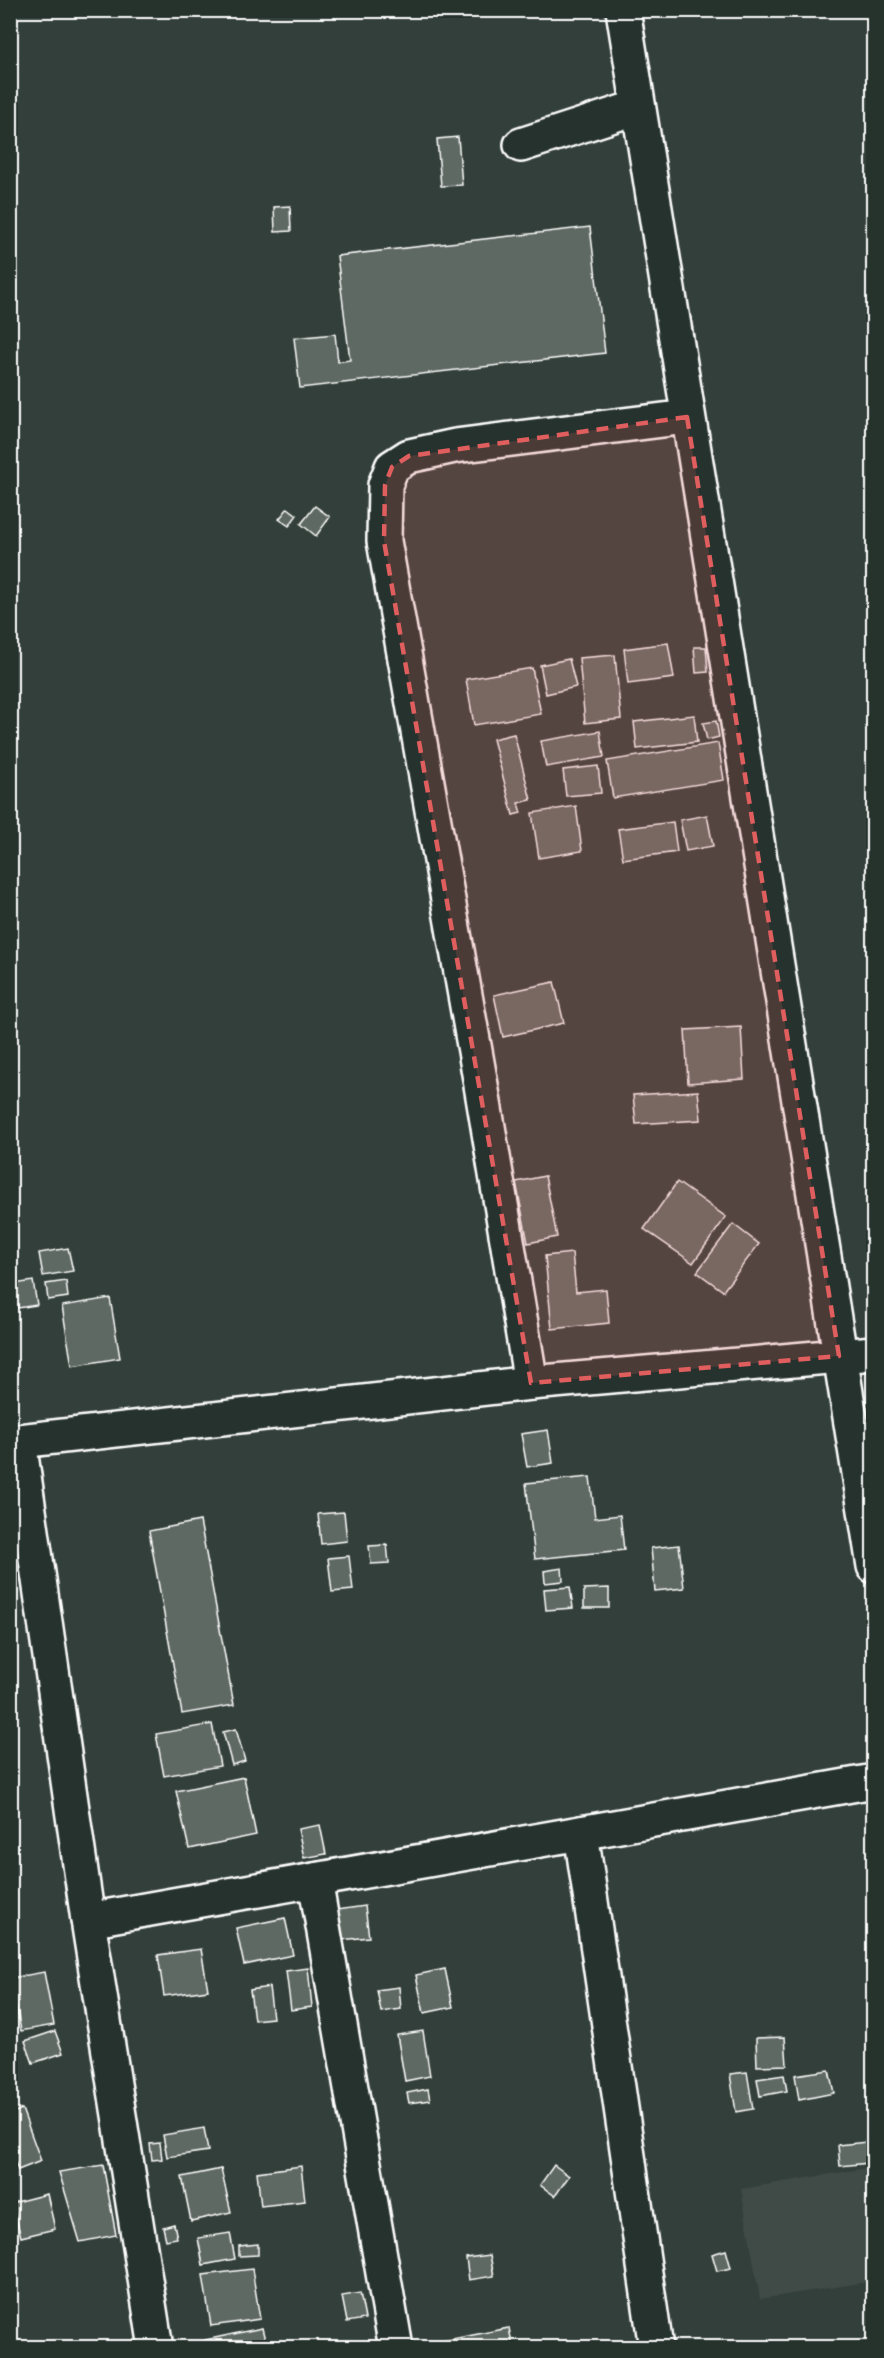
<svg xmlns="http://www.w3.org/2000/svg" width="884" height="2358" font-family="'Playpen Sans',sans-serif">
<rect width="100%" height="100%" fill="#333f3a"/>
<filter id="ink" filterUnits="userSpaceOnUse"><feTurbulence type="fractalNoise" baseFrequency=".0167" numOctaves="2"/><feDisplacementMap in="SourceGraphic" scale="12" xChannelSelector="R" yChannelSelector="G"/><feConvolveMatrix kernelMatrix="1 2 1 2 8 2 1 2 1" color-interpolation-filters="sRGB"/></filter>
<g filter="url(#ink)">
<path fill="#404c47" d="M 873,2167 L 873,2281 L 760,2299 L 741,2189 Z"/>
<g fill="#5f6964" stroke="#fff" stroke-width="1.5">
<path d="M 458,137 L 462,185 L 441,186 L 437,139 Z"/>
<path d="M 290,206 L 291,231 L 275,232 L 274,207 Z"/>
<path d="M 590,227 L 605,353 L 300,388 L 294,338 L 335,334 L 338,362 L 350,360 L 337,256 Z"/>
<path d="M 315,506 L 330,517 L 316,536 L 301,524 Z"/>
<path d="M 288,508 L 297,515 L 289,526 L 279,519 Z"/>
<path d="M 668,643 L 674,678 L 628,684 L 624,649 Z"/>
<path d="M 694,647 L 706,647 L 708,672 L 696,673 Z"/>
<path d="M 615,655 L 621,719 L 585,723 L 579,658 Z"/>
<path d="M 569,659 L 576,687 L 546,694 L 540,665 Z"/>
<path d="M 532,668 L 541,714 L 474,725 L 466,679 Z"/>
<path d="M 694,715 L 697,742 L 637,749 L 634,722 Z"/>
<path d="M 716,721 L 719,737 L 707,740 L 703,723 Z"/>
<path d="M 600,731 L 604,757 L 546,767 L 541,741 Z"/>
<path d="M 514,734 L 531,800 L 518,803 L 521,813 L 513,815 L 493,739 Z"/>
<path d="M 718,743 L 724,780 L 613,798 L 607,761 Z"/>
<path d="M 598,766 L 601,793 L 566,796 L 563,770 Z"/>
<path d="M 576,806 L 582,851 L 539,858 L 532,813 Z"/>
<path d="M 707,815 L 713,846 L 686,851 L 680,820 Z"/>
<path d="M 673,822 L 677,852 L 623,859 L 618,829 Z"/>
<path d="M 554,982 L 564,1023 L 503,1037 L 494,995 Z"/>
<path d="M 741,1027 L 744,1079 L 688,1083 L 685,1030 Z"/>
<path d="M 698,1091 L 701,1120 L 636,1124 L 633,1095 Z"/>
<path d="M 545,1176 L 557,1237 L 528,1243 L 516,1182 Z"/>
<path d="M 677,1182 L 726,1217 L 693,1263 L 644,1229 Z"/>
<path d="M 733,1224 L 759,1244 L 723,1291 L 697,1272 Z"/>
<path d="M 68,1248 L 73,1271 L 43,1276 L 39,1253 Z"/>
<path d="M 572,1253 L 576,1292 L 606,1289 L 609,1323 L 552,1329 L 545,1256 Z"/>
<path d="M 33,1281 L 37,1305 L 18,1308 L 14,1284 Z"/>
<path d="M 66,1281 L 68,1297 L 48,1300 L 46,1284 Z"/>
<path d="M 110,1298 L 120,1358 L 72,1366 L 62,1306 Z"/>
<path d="M 548,1430 L 553,1463 L 527,1467 L 521,1434 Z"/>
<path d="M 590,1477 L 595,1518 L 620,1515 L 624,1550 L 535,1559 L 526,1483 Z"/>
<path d="M 344,1512 L 347,1541 L 321,1544 L 318,1514 Z"/>
<path d="M 200,1521 L 234,1705 L 182,1714 L 149,1531 Z"/>
<path d="M 387,1545 L 389,1563 L 371,1564 L 369,1546 Z"/>
<path d="M 679,1545 L 684,1588 L 655,1591 L 651,1548 Z"/>
<path d="M 349,1556 L 353,1590 L 332,1592 L 328,1558 Z"/>
<path d="M 562,1568 L 563,1581 L 545,1583 L 544,1571 Z"/>
<path d="M 570,1587 L 573,1608 L 546,1610 L 544,1589 Z"/>
<path d="M 609,1588 L 609,1608 L 584,1608 L 584,1589 Z"/>
<path d="M 212,1724 L 220,1766 L 164,1776 L 156,1734 Z"/>
<path d="M 236,1729 L 245,1761 L 232,1765 L 223,1732 Z"/>
<path d="M 244,1777 L 256,1835 L 189,1849 L 176,1791 Z"/>
<path d="M 320,1825 L 326,1854 L 304,1858 L 298,1829 Z"/>
<path d="M 365,1906 L 369,1937 L 341,1940 L 337,1910 Z"/>
<path d="M 285,1918 L 293,1955 L 244,1965 L 236,1928 Z"/>
<path d="M 201,1949 L 208,1990 L 164,1996 L 158,1955 Z"/>
<path d="M 308,1968 L 312,2007 L 291,2010 L 286,1971 Z"/>
<path d="M 445,1969 L 453,2007 L 424,2013 L 416,1975 Z"/>
<path d="M 44,1972 L 54,2025 L 21,2031 L 11,1978 Z"/>
<path d="M 269,1987 L 273,2018 L 254,2020 L 250,1990 Z"/>
<path d="M 399,1987 L 401,2009 L 381,2012 L 377,1990 Z"/>
<path d="M 55,2031 L 63,2053 L 33,2063 L 25,2041 Z"/>
<path d="M 423,2031 L 430,2076 L 405,2081 L 397,2035 Z"/>
<path d="M 785,2037 L 787,2065 L 757,2066 L 756,2038 Z"/>
<path d="M 829,2070 L 834,2093 L 799,2100 L 795,2075 Z"/>
<path d="M 747,2072 L 753,2109 L 736,2112 L 730,2074 Z"/>
<path d="M 784,2075 L 787,2091 L 760,2096 L 757,2079 Z"/>
<path d="M 428,2089 L 430,2100 L 409,2103 L 407,2093 Z"/>
<path d="M 22,2109 L 41,2161 L 18,2170 L 10,2149 L 10,2114 Z"/>
<path d="M 204,2128 L 208,2151 L 167,2157 L 163,2135 Z"/>
<path d="M 867,2142 L 869,2163 L 840,2166 L 838,2145 Z"/>
<path d="M 160,2143 L 162,2159 L 152,2160 L 150,2144 Z"/>
<path d="M 103,2165 L 116,2235 L 80,2242 L 59,2172 Z"/>
<path d="M 554,2165 L 569,2176 L 555,2196 L 540,2185 Z"/>
<path d="M 301,2166 L 305,2201 L 261,2206 L 257,2172 Z"/>
<path d="M 221,2169 L 231,2212 L 191,2221 L 182,2177 Z"/>
<path d="M 47,2194 L 55,2229 L 21,2237 L 12,2203 Z"/>
<path d="M 174,2224 L 177,2238 L 166,2240 L 163,2227 Z"/>
<path d="M 230,2233 L 235,2259 L 203,2265 L 198,2238 Z"/>
<path d="M 258,2244 L 258,2255 L 239,2256 L 239,2246 Z"/>
<path d="M 726,2250 L 731,2268 L 717,2271 L 712,2254 Z"/>
<path d="M 490,2255 L 494,2276 L 469,2280 L 466,2258 Z"/>
<path d="M 252,2269 L 260,2319 L 211,2326 L 203,2275 Z"/>
<path d="M 360,2293 L 365,2319 L 347,2322 L 342,2296 Z"/>
<path d="M 262,2328 L 267,2348 L 207,2348 L 205,2340 Z"/>
<path d="M 509,2328 L 513,2348 L 443,2348 L 442,2341 Z"/>
<path d="M 772,2341 L 773,2348 L 728,2348 Z"/>
</g>
<g fill="none" stroke-linecap="round" stroke-linejoin="round">
<g stroke="#fff" stroke-width="38">
<g id="minor">
<path d="M 623,10 L 874,1566"/>
<path d="M 521,145 L 638,107"/>
<path d="M 531,1383 L 480,1079 L 384,541 L 385,485 L 392,467 L 409,456 L 455,446 L 687,417"/>
<path d="M 19,1441 L 88,1920 L 156,2348"/>
<path d="M 10,1442 L 531,1383 L 874,1353"/>
<path d="M 581,1833 L 656,2348"/>
<path d="M 315,1880 L 396,2348"/>
<path d="M 88,1920 L 874,1781"/>
</g>
</g>
<use href="#minor" stroke="#26332d" stroke-width="33"/>
</g>
</g>
<path fill="#e05e5e" fill-opacity="0.2" stroke="#e05e5e" stroke-width="4.5" stroke-dasharray="12 8" stroke-linejoin="round" d="M 687,417 L 839,1356 L 531,1383 L 384,541 L 385,485 L 392,467 L 409,456 Z"/>
<rect width="884" height="2358" fill="none" stroke="#26332d" stroke-width="36"/>
<rect x="18" y="18" width="848" height="2322" fill="none" stroke="#fff" stroke-width="2" filter="url(#ink)"/>
</svg>
